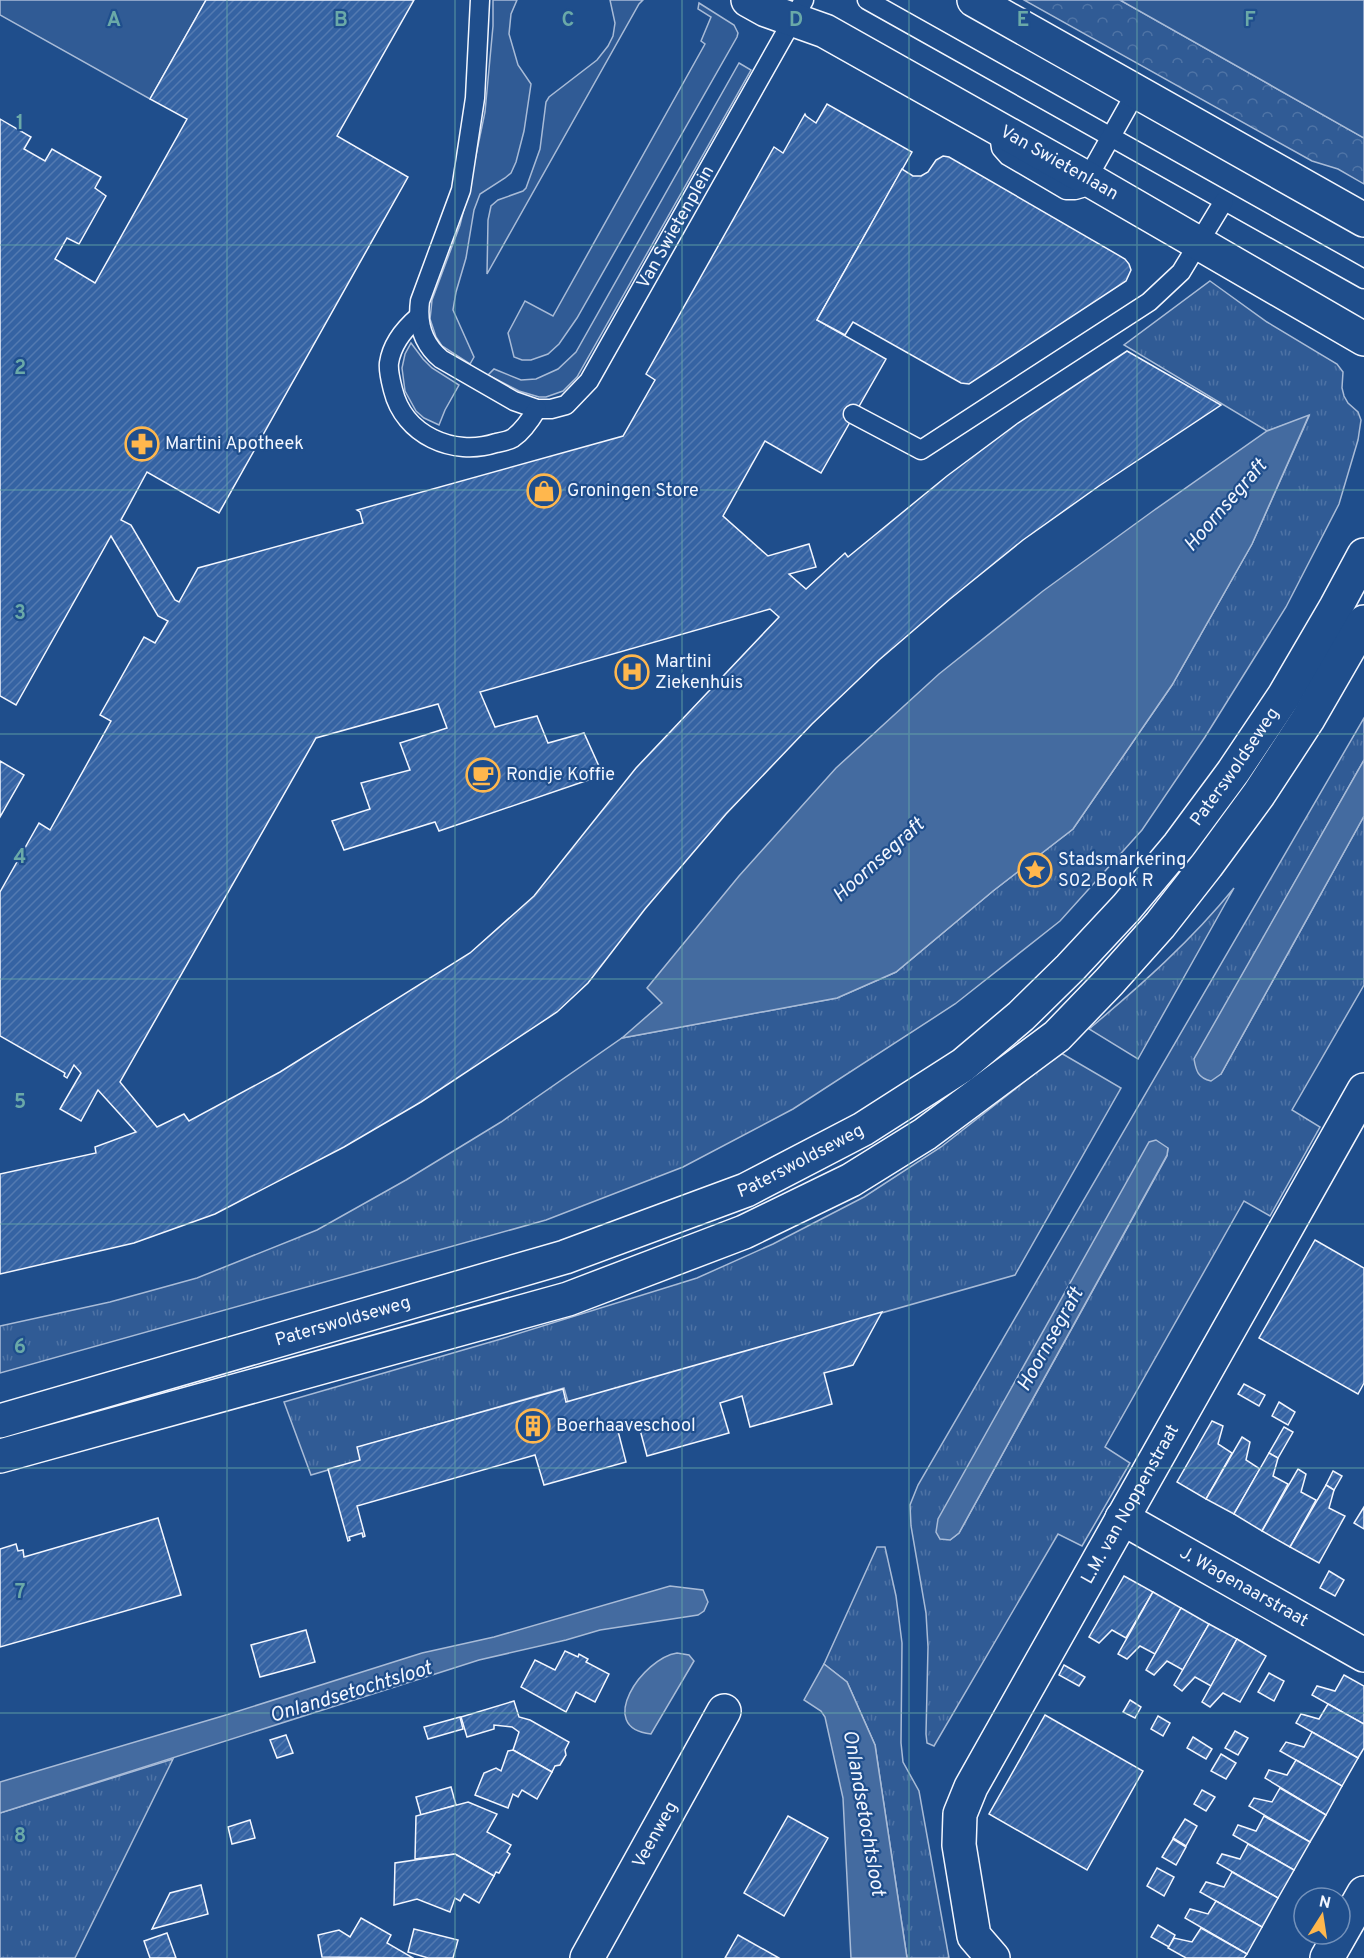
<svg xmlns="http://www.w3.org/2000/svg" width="1364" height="1958" font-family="Overpass,sans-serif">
<defs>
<pattern id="grass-tufts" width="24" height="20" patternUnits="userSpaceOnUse" patternTransform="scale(1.5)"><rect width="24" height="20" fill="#305b95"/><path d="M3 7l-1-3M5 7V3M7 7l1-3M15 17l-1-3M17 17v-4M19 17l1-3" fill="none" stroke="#4e73a5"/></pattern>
<pattern id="forest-crowns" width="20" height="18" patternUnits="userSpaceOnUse" patternTransform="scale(1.5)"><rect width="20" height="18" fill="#305b95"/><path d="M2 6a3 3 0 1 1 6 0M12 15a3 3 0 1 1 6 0" fill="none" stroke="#4e73a5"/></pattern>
<pattern id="building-hatch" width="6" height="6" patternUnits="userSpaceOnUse" patternTransform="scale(1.5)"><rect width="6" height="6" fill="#3563a3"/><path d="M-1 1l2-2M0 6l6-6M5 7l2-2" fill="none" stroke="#537ab1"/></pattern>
</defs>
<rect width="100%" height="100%" fill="#1f4e8c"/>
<g fill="url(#grass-tufts)" stroke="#a8bbd7" stroke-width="1.5" fill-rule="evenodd">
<path d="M 1210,281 L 1267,322 L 1337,364 L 1343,372 L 1342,388 L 1344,396 L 1348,403 L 1358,412 L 1361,420 L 1358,440 L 1339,504 L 1286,607 L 1205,737 L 1142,830 L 1060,921 L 955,1004 L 793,1109 L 683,1167 L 546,1220 L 0,1373 L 0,1326 L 110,1302 L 197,1278 L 317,1230 L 406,1180 L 501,1122 L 622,1038 L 837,998 L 896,972 L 993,891 L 1073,829 L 1172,685 L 1252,544 L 1309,416 L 1267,431 L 1124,345 Z"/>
<path d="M 1364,718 L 1364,760 L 1195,1059 L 1221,1074 L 1364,816 L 1364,985 L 1292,1110 L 1320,1127 L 1270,1216 L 1244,1201 L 1105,1447 L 1130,1463 L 1082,1546 L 1058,1534 L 934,1746 L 927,1743 L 926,1734 L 928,1647 L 926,1613 L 911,1526 L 910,1505 L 918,1485 ZM 1168,1148 L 1167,1156 L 959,1533 L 950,1540 Z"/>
<path d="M 1234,888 L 1138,1059 L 1089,1029 C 1140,986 1192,940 1234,888 Z"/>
<path d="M 1061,1053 L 1121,1088 L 1015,1275 L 568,1402 L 564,1388 L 359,1447 L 362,1460 L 311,1475 L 284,1402 L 501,1339 L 697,1278 L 773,1244 L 864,1197 L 941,1147 Z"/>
<path d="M 877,1547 L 885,1547 L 896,1596 L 902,1643 L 901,1743 L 903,1762 L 919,1791 L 949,1958 L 907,1958 L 875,1745 L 847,1682 L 824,1664 Z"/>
<path d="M 173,1759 L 75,1958 L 0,1958 L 0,1813 Z"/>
</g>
<path fill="url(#forest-crowns)" stroke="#a8bbd7" stroke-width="1.5" d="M 1024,0 L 1120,0 L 1364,138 L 1364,184 L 1338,169 L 1312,161 Z"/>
<g fill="#305b95" stroke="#a8bbd7" stroke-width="1.5">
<path d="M 0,0 L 206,0 L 150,99 L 0,15 Z"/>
<path d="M 493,0 L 517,0 L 511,14 L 509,34 L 518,65 L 531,84 L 524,131 L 516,162 L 511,173 L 505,178 L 480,194 L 474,210 L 466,258 L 456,292 L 453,310 L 474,357 L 470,364 L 442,346 L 436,337 L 430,319 L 431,310 L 432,300 L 460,225 L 470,184 L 485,112 L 493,26 Z"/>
<path d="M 610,0 L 643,0 L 639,4 L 487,274 L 488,220 L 491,206 L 498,200 L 523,191 L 526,188 L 540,149 L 546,102 L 549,97 L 597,60 L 608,46 L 613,36 L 615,23 Z"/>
<path d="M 1120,0 L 1364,0 L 1364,138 Z"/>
<path d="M 699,3 L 734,25 L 738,33 L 737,37 L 577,318 L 559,344 L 548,354 L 531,360 L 522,360 L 514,357 L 508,333 L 525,301 L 553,316 L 705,44 L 701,41 L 711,17 L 698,9 Z"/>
<path d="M 739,63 L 751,70 L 577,377 L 563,391 L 546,397 L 539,397 L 519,391 L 488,375 L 494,369 L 521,380 L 536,379 L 558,369 L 576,352 Z"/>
<path d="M 411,343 L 423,359 L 432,368 L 459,385 L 445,410 L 439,425 L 424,418 L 416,411 L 405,391 L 402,368 L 405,354 Z"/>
</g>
<g fill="#446ba0" stroke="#a8bbd7" stroke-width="1.5">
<path d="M 1309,415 L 1252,544 L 1172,685 L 1073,829 L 993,891 L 896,972 L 837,998 L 622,1038 L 662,1003 L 647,988 L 739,876 L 836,768 L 939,674 L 1043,591 L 1153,511 L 1267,431 Z"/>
<path d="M 1364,760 L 1364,816 L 1221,1074 L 1211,1081 C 1198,1078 1196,1071 1194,1059 Z"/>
<path d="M 1156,1140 L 1168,1148 L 1167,1155 L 959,1533 L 950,1540 L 940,1539 L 936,1532 L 938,1519 L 1149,1142 Z"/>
<path d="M 670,1586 L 703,1590 L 708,1602 L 704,1611 L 698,1615 L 600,1630 L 566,1640 L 479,1660 L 0,1813 L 0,1782 L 226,1715 L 422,1653 L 494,1637 Z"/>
<path d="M 677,1653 L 689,1655 L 694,1661 L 651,1734 C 594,1728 643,1658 677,1653 Z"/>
<path d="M 824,1664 L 847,1682 L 875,1745 L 907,1958 L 851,1958 L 843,1798 L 825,1717 L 821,1711 L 804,1700 Z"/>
</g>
<g fill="url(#building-hatch)" stroke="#f2f6ff" stroke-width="1.5" fill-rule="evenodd">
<path d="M 206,0 L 414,0 L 337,136 L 408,177 L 219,513 L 147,472 L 121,520 L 131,525 L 175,600 L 179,602 L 198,568 L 363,523 L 360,512 L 357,510 L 623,436 L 655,380 L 646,374 L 774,147 L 783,153 L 805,114 L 806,116 L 816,123 L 827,104 L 912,152 L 817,320 L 886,359 L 821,473 L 765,441 L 723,516 L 768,556 L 809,544 L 816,567 L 789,574 L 806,589 L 845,553 L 848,557 L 947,476 L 1018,423 L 1127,351 L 1221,405 L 1099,486 L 1023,540 L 950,599 L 879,660 L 812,724 L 726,814 L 645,909 L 588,983 L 557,1012 L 421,1102 L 344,1147 L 215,1214 L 134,1243 L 0,1274 L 0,1174 L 96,1153 L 95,1147 L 136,1132 L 98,1090 L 81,1121 L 60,1109 L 81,1073 L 74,1065 L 67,1078 L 64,1076 L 65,1073 L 0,1036 L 0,892 L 39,823 L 50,830 L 111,721 L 100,715 L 144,637 L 155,643 L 168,621 L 158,616 L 111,536 L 16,705 L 0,696 L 0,119 L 31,137 L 24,149 L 45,161 L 52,149 L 101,177 L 95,188 L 106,196 L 79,244 L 67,238 L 55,259 L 95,283 L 187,119 L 150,99 ZM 770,609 L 779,617 L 636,768 L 534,896 L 470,953 L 280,1072 L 189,1121 L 184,1114 L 157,1127 L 120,1082 L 316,738 L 438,704 L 447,728 L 400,743 L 410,770 L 361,783 L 370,809 L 332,821 L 344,850 L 435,822 L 439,831 L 603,775 L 584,733 L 548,743 L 537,716 L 495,727 L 480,692 Z"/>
<path d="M 943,156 L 949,157 L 1125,259 L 1129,264 L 1131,270 L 1126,281 L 969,384 L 961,383 L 853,322 L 845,335 L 817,320 L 902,169 L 913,176 L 921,176 L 928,172 L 936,160 Z"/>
<path d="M 0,761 L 24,775 L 0,817 Z"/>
<path d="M 1315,1240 L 1364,1268 L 1364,1383 L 1358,1394 L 1259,1338 Z"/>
<path d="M 882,1312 L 853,1365 L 824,1373 L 832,1404 L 750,1427 L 742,1396 L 720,1403 L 729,1433 L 647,1456 L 639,1426 L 618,1431 L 626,1462 L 544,1485 L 535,1455 L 357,1506 L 365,1536 L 363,1537 L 362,1533 L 349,1537 L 350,1540 L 348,1541 L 328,1469 L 360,1460 L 357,1447 L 563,1389 L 566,1402 Z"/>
<path d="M 1244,1384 L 1265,1395 L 1259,1406 L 1238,1394 Z"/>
<path d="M 1279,1402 L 1295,1412 L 1288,1425 L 1272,1416 Z"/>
<path d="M 1212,1421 L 1223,1426 L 1218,1444 L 1232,1453 L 1206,1499 L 1177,1482 Z"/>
<path d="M 1284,1427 L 1293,1432 L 1278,1458 L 1269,1453 Z"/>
<path d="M 1242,1437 L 1250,1442 L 1246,1460 L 1260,1469 L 1234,1514 L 1206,1499 Z"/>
<path d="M 1269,1453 L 1278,1458 L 1273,1476 L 1288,1484 L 1262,1531 L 1234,1514 Z"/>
<path d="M 1298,1469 L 1306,1474 L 1301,1492 L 1316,1500 L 1290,1547 L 1262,1531 Z"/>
<path d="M 1333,1471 L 1342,1476 L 1334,1490 L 1326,1485 Z"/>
<path d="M 1326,1485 L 1334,1490 L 1329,1508 L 1345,1516 L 1319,1563 L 1290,1547 Z"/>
<path d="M 1364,1507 L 1364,1529 L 1354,1523 Z"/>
<path d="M 158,1518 L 181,1595 L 0,1647 L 0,1549 L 16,1544 L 18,1551 L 23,1550 L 24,1557 Z"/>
<path d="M 1329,1571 L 1344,1580 L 1335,1596 L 1320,1588 Z"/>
<path d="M 1124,1576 L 1153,1592 L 1126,1638 L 1112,1630 L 1099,1643 L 1089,1637 Z"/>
<path d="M 1153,1592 L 1181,1608 L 1155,1654 L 1140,1646 L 1127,1659 L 1118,1654 Z"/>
<path d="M 1181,1608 L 1209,1624 L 1183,1670 L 1167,1661 L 1154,1675 L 1146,1670 Z"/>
<path d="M 1209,1624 L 1237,1639 L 1211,1686 L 1195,1677 L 1182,1691 L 1174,1685 Z"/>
<path d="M 306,1630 L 315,1662 L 260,1677 L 251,1645 Z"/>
<path d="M 1237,1639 L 1266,1656 L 1240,1702 L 1223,1693 L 1210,1707 L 1202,1702 Z"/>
<path d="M 565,1651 L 578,1657 L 579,1654 L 588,1659 L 586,1662 L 609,1674 L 595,1702 L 576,1692 L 566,1712 L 521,1687 L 535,1660 L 555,1670 Z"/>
<path d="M 1064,1665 L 1085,1677 L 1079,1686 L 1059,1675 Z"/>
<path d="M 1269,1673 L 1284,1681 L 1274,1701 L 1258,1692 Z"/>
<path d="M 1344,1675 L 1364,1686 L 1364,1724 L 1312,1695 L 1317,1686 L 1335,1691 Z"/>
<path d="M 1130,1700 L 1141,1707 L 1135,1718 L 1123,1712 Z"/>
<path d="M 514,1701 L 519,1717 L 530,1720 L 569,1742 L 565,1750 L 566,1755 L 560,1765 L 555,1766 L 552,1772 L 513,1750 L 519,1732 L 512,1727 L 494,1725 L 494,1729 L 467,1737 L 461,1717 Z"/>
<path d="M 1328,1704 L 1364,1724 L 1364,1748 L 1358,1758 L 1296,1723 L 1301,1714 L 1319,1719 Z"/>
<path d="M 1045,1715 L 1143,1771 L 1087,1870 L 989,1814 Z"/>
<path d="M 1158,1716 L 1170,1723 L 1163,1736 L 1151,1729 Z"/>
<path d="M 460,1717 L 463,1729 L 428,1739 L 424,1727 Z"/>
<path d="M 1235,1731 L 1248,1738 L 1238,1755 L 1225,1748 Z"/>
<path d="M 1312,1732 L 1358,1758 L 1342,1786 L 1280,1751 L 1286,1742 L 1304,1747 Z"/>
<path d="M 286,1735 L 293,1753 L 277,1758 L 270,1740 Z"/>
<path d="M 1193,1737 L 1212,1749 L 1206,1759 L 1187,1748 Z"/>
<path d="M 513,1750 L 552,1772 L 537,1799 L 522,1790 L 518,1797 L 513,1794 L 508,1808 L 475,1795 L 484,1773 L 496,1768 L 501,1771 L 508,1751 Z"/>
<path d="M 1221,1754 L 1236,1763 L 1226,1779 L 1211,1771 Z"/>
<path d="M 1296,1760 L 1342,1786 L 1326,1815 L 1265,1778 L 1269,1770 L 1287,1775 Z"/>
<path d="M 451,1787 L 456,1805 L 421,1815 L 416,1797 Z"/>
<path d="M 1280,1788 L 1326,1815 L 1310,1842 L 1249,1806 L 1254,1798 L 1272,1802 Z"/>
<path d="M 1202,1790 L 1215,1797 L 1206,1811 L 1194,1804 Z"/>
<path d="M 468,1802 L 497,1814 L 487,1832 L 511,1845 L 507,1852 L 510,1854 L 499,1873 L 496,1872 L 494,1876 L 455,1854 L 415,1859 L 416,1816 Z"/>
<path d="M 788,1816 L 828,1838 L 784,1916 L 744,1893 Z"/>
<path d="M 1264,1816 L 1310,1842 L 1294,1870 L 1233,1835 L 1238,1825 L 1256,1831 Z"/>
<path d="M 1185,1819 L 1197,1826 L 1186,1846 L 1173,1838 Z"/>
<path d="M 250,1820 L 255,1838 L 232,1844 L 228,1827 Z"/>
<path d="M 1173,1839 L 1186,1847 L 1176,1865 L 1162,1857 Z"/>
<path d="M 1248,1844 L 1294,1870 L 1278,1898 L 1217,1863 L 1222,1854 L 1240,1859 Z"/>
<path d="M 455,1854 L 494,1876 L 479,1903 L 464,1894 L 460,1901 L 455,1898 L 450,1912 L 417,1899 L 394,1905 L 395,1863 Z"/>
<path d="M 1157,1868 L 1174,1877 L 1164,1896 L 1147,1886 Z"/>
<path d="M 1232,1872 L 1278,1898 L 1262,1927 L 1200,1892 L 1206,1882 L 1224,1887 Z"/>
<path d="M 201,1885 L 208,1914 L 152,1929 L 170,1893 Z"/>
<path d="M 1216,1901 L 1262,1927 L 1247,1954 L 1185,1918 L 1190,1909 L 1208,1914 Z"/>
<path d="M 361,1918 L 391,1935 L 387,1943 L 413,1958 L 322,1957 L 318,1935 L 339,1930 L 350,1937 Z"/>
<path d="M 1158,1925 L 1175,1935 L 1169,1947 L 1151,1937 Z"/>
<path d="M 1201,1928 L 1247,1954 L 1244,1958 L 1186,1958 L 1168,1948 L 1174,1938 L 1192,1942 Z"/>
<path d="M 414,1929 L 458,1940 L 453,1958 L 428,1958 L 408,1952 Z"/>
<path d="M 167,1933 L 176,1958 L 150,1958 L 144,1941 Z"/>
<path d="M 738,1935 L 779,1958 L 725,1958 Z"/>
</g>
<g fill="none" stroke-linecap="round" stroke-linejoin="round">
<g stroke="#f2f6ff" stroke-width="21">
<g id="service">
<path id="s1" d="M 480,0 L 475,98 L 461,190 L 420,301 C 417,324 423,344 441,359 L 514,401 L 537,409 L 551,409 L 566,405 L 589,381 L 804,0"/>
<path d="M 867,0 L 1364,279"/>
<path d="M 998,128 L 1001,148 L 1008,156 L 1066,190 L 1075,190 L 1082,188 L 1136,92"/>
<path d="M 418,317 C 404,329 392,343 389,363 C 388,371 391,382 393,390 C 404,435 453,457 496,443 C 501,442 508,441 513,438 C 523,431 531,419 537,409"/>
<path d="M 853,414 L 921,450 L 1149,302 L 1181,272 L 1224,201"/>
</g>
</g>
<g stroke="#f2f6ff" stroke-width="36">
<g id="minor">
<path id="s2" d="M 748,0 L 766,10 L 825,31 L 1088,179 L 1364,339"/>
<path d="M 974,0 L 1364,220"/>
<path id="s3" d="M 1122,1518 L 1364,1655"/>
<path id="s4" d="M 587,1958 L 724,1711"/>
<path id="s5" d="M 993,1958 L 974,1936 L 959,1845 L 960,1814 L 971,1787 L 1364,1090"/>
<path d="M 1327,1958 L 1364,1893"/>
</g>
</g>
<g stroke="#f2f6ff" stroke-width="36">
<g id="secondary">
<path id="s6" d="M 0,1421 L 565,1257 L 746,1190 L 863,1129 L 963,1065 L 1021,1016 L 1070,968 L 1126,908 L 1179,845 L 1233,772 L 1284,696 L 1336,607 L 1364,555"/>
<path d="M 0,1456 L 568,1299 L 744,1232 L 851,1180 L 925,1134 L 1057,1036 L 1109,982 L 1160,925 L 1207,865 L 1259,794 L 1308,719 L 1364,622"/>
</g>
</g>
<use href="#service" stroke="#1f4e8c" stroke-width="18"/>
<use href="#minor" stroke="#1f4e8c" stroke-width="33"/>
<use href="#secondary" stroke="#1f4e8c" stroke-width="33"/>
</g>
<path fill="none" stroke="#6aa9a8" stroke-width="1.5" stroke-opacity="0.55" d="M 227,0 L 227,1958M 455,0 L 455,1958M 682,0 L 682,1958M 909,0 L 909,1958M 1137,0 L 1137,1958M 0,245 L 1364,245M 0,490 L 1364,490M 0,734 L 1364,734M 0,979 L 1364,979M 0,1224 L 1364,1224M 0,1468 L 1364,1468M 0,1713 L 1364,1713"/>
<defs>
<g id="pharmacy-ring" transform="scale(1.725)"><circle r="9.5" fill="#1f4e8c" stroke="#ffb74d" stroke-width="1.5"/><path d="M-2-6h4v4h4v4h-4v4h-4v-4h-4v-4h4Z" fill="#ffb74d"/></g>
<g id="shop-ring" transform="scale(1.725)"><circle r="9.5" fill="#1f4e8c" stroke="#ffb74d" stroke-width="1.5"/><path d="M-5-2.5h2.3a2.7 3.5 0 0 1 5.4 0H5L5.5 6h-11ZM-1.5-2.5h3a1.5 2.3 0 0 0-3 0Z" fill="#ffb74d"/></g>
<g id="hospital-ring" transform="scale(1.725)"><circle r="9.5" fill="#1f4e8c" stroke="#ffb74d" stroke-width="1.5"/><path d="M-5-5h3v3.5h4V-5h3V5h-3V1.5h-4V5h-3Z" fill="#ffb74d"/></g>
<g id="cafe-ring" transform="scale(1.725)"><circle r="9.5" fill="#1f4e8c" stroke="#ffb74d" stroke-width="1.5"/><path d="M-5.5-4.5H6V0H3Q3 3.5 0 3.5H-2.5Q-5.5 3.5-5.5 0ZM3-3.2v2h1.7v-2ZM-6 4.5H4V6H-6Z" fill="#ffb74d"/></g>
<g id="sight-ring" transform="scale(1.725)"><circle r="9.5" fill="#1f4e8c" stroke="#ffb74d" stroke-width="1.5"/><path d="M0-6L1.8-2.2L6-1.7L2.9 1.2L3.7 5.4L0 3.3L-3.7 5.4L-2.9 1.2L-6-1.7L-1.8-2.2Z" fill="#ffb74d"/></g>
<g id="building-ring" transform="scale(1.725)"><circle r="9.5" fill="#1f4e8c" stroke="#ffb74d" stroke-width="1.5"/><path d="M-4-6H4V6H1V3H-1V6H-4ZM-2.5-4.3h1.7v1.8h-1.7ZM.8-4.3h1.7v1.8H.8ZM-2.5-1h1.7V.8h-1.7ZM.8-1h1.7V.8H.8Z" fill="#ffb74d"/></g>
</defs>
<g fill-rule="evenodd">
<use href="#pharmacy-ring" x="142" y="444"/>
<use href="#shop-ring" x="544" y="491"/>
<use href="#hospital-ring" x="632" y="672"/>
<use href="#cafe-ring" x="483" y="775"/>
<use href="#sight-ring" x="1035" y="870"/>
<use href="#building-ring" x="533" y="1426"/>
</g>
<g text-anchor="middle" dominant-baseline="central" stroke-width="4.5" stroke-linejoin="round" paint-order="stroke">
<g font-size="18" fill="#f2f6ff" stroke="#1f4e8c">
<text stroke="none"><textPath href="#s2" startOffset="352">Van Swietenlaan</textPath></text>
<text stroke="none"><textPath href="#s1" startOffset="722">Van Swietenplein</textPath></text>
<text stroke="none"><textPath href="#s6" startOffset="1437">Paterswoldseweg</textPath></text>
<text stroke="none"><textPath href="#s6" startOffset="843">Paterswoldseweg</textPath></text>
<text stroke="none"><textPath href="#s6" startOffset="357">Paterswoldseweg</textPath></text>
<text stroke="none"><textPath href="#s5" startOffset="506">L.M. van Noppenstraat</textPath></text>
<text stroke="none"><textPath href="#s3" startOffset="140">J. Wagenaarstraat</textPath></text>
<text stroke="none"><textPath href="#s4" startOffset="141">Veenweg</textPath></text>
</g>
<g font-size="18" fill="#f2f6ff" stroke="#1f4e8c" text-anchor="start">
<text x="165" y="444">Martini Apotheek</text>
<text x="567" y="491">Groningen Store</text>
<text x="655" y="662">Martini<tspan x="655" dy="21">Ziekenhuis</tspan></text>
<text x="506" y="775">Rondje Koffie</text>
<text x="1058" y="860">Stadsmarkering<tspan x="1058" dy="21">S02 Book R</tspan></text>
<text x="556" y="1426">Boerhaaveschool</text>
</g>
<g font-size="20" font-style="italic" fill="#f2f6ff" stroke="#1f4e8c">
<text transform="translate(1226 506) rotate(-49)">Hoornsegraft</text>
<text transform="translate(879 861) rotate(-42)">Hoornsegraft</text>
<text transform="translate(1051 1340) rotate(-61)">Hoornsegraft</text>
<text transform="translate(351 1693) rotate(-17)">Onlandsetochtsloot</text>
<text transform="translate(863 1813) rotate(80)">Onlandsetochtsloot</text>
</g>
</g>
<g font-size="20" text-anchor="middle" font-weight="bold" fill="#6aa9a8" stroke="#1f4e8c" stroke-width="4.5" stroke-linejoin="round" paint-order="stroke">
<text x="114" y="26">A</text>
<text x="341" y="26">B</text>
<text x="568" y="26">C</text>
<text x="796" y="26">D</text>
<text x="1023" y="26">E</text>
<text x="1250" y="26">F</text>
<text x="20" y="129">1</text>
<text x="20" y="374">2</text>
<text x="20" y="619">3</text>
<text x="20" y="863">4</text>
<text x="20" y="1108">5</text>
<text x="20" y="1353">6</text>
<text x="20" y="1598">7</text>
<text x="20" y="1842">8</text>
</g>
<g transform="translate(1322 1916) rotate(12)"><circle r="28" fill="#1f4e8c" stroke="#7391ba" stroke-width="1.5"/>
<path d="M0-4.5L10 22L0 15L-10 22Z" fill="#ffb74d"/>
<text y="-9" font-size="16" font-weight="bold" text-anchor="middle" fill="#f2f6ff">N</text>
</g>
</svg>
